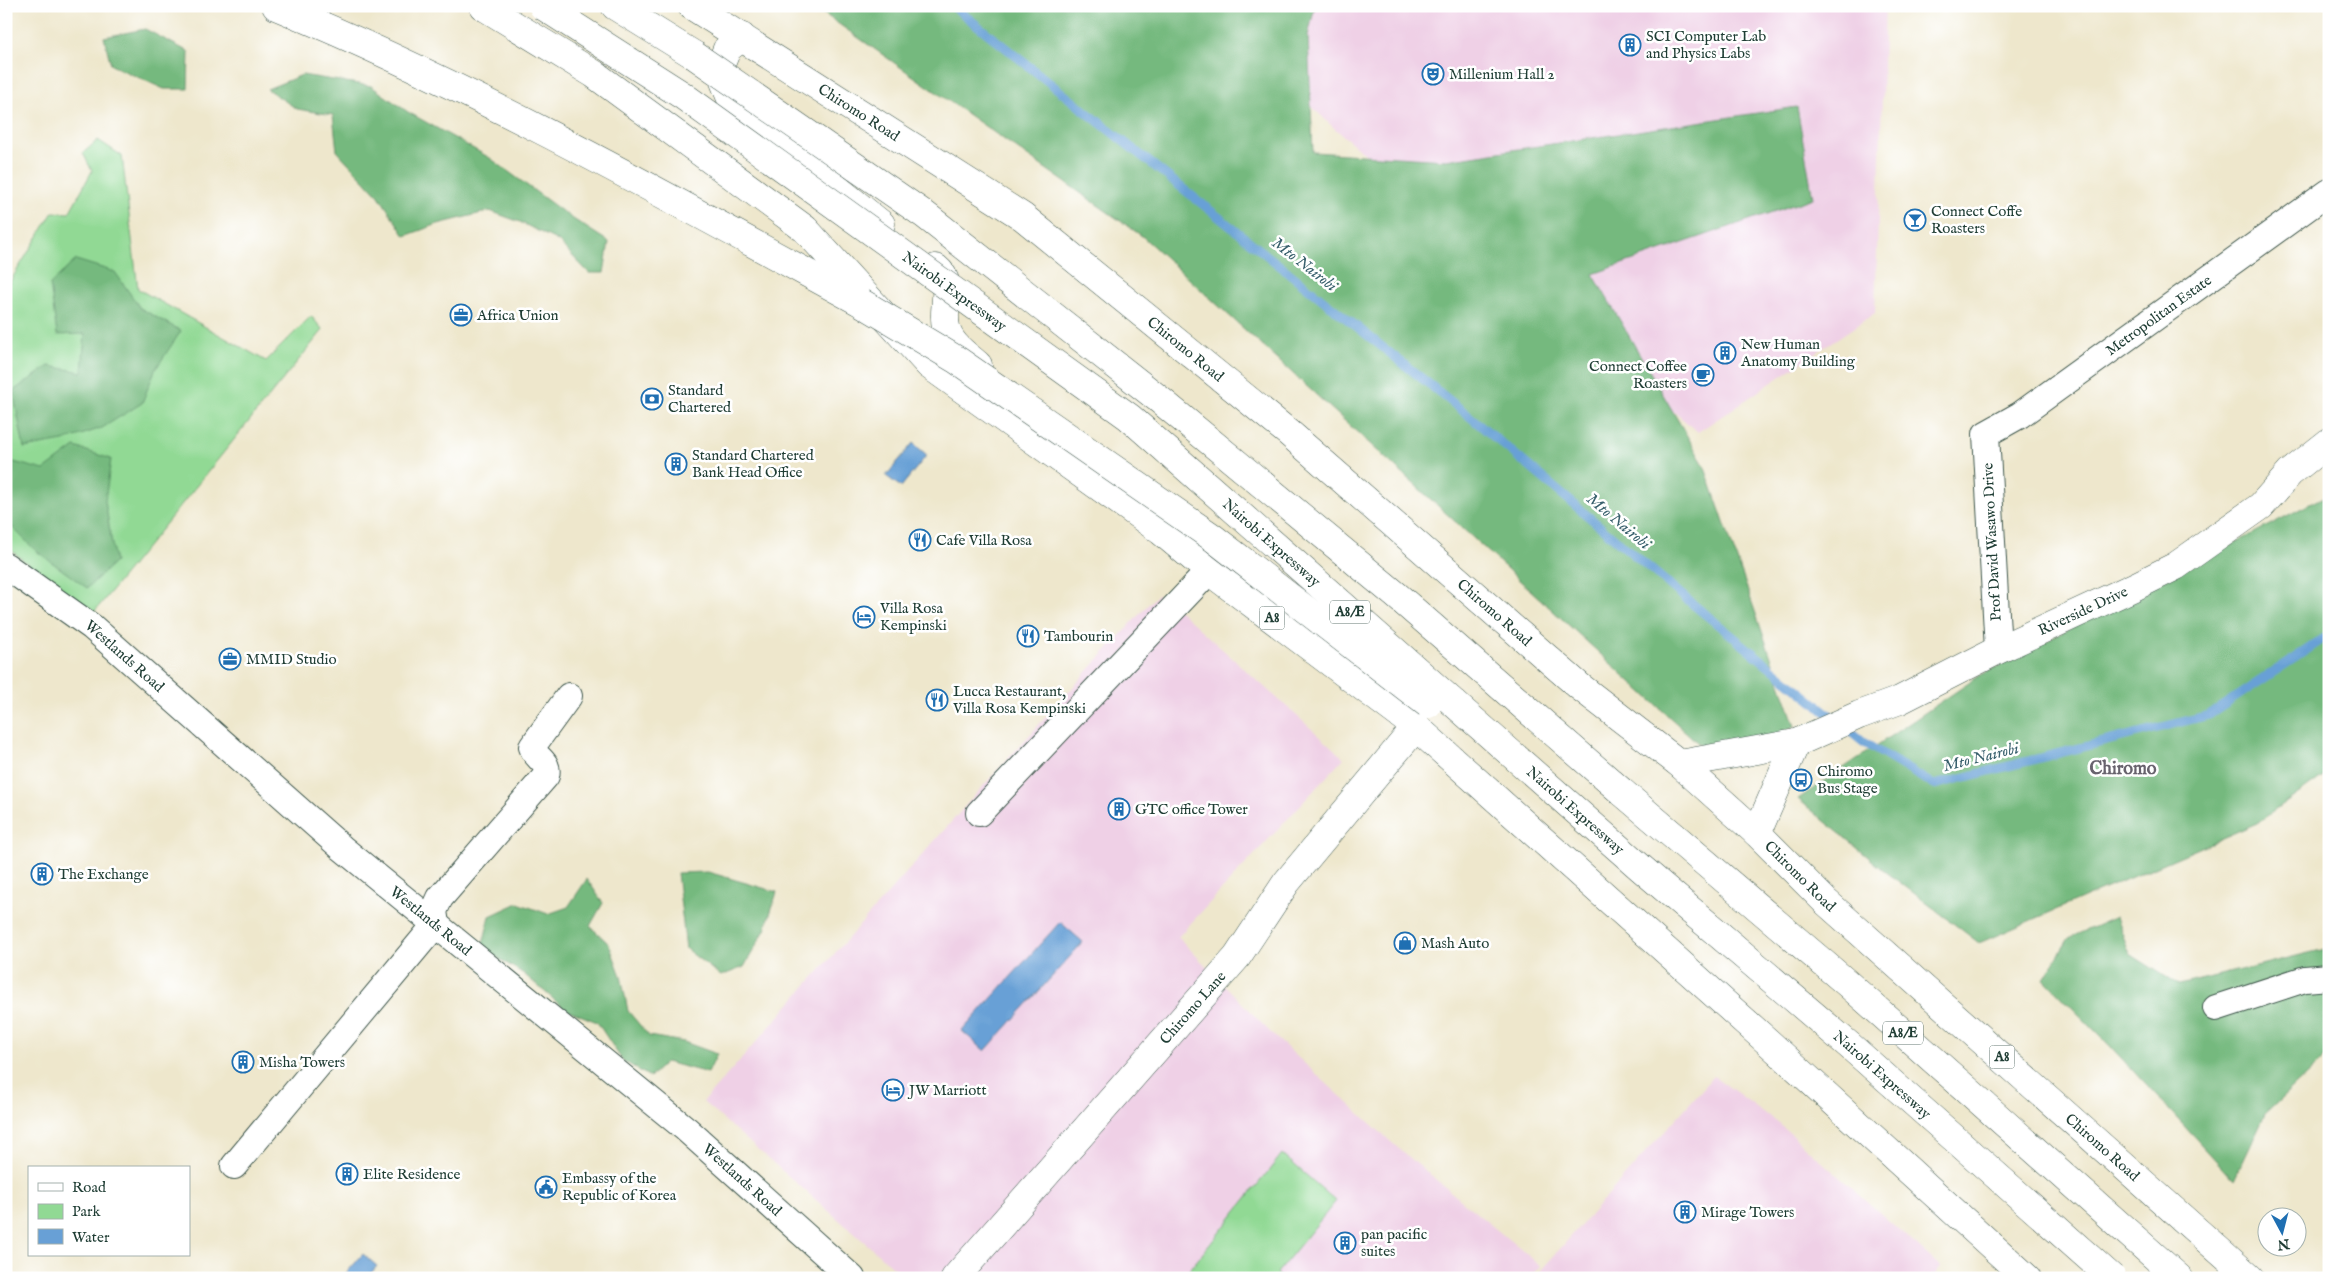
<svg xmlns="http://www.w3.org/2000/svg" width="2335" height="1284" font-family="'IM FELL English',serif">
<rect width="100%" height="100%" fill="#fff"/>
<filter id="ink" filterUnits="userSpaceOnUse"><feTurbulence type="fractalNoise" baseFrequency=".02" numOctaves="2"/><feDisplacementMap in="SourceGraphic" scale="10" xChannelSelector="R" yChannelSelector="G"/><feConvolveMatrix kernelMatrix="1 2 1 2 8 2 1 2 1" color-interpolation-filters="sRGB"/></filter>
<filter id="wash" filterUnits="userSpaceOnUse"><feTurbulence type="fractalNoise" baseFrequency=".0096" numOctaves="4" result="noise"/><feDisplacementMap in="SourceGraphic" scale="20" xChannelSelector="R" yChannelSelector="G"/><feGaussianBlur stdDeviation="1.12" result="paint"/><feColorMatrix in="noise" values="0 0 0 0 0 0 0 0 0 0 0 0 0 0 0 0 0 1.4 0 .05"/><feComposite in="paint" operator="in"/></filter>
<g filter="url(#wash)">
<rect width="100%" height="100%" fill="#eee7cc"/>
<g fill="#efd0e6">
<path d="M 1208,6 L 1885,6 L 1875,313 L 1698,432 L 1333,127 Z"/>
<path d="M 1157,595 L 1174,606 L 1344,758 L 1178,937 L 1272,1034 L 1400,1150 L 1541,1266 L 1530,1278 L 906,1278 L 703,1102 L 985,784 Z"/>
<path d="M 1714,1076 L 1777,1122 L 1941,1267 L 1932,1278 L 1534,1278 Z"/>
</g>
<g fill="#91d994" stroke="#588b64">
<path d="M 98,140 L 122,156 L 138,289 L 266,361 L 311,316 L 323,330 L 91,616 L 6,546 L 6,288 L 53,212 L 69,213 L 92,171 L 83,153 Z"/>
<path d="M 1282,1154 L 1336,1201 L 1277,1273 L 1281,1278 L 1183,1278 Z"/>
</g>
<g fill="#74b97e" stroke="#4a7b59">
<path d="M 813,6 L 1315,6 L 1308,36 L 1313,152 L 1446,160 L 1797,107 L 1813,198 L 1593,274 L 1704,465 L 1795,726 L 1721,764 L 1142,236 Z"/>
<path d="M 145,29 L 189,52 L 188,89 L 164,89 L 111,65 L 104,37 Z"/>
<path d="M 302,75 L 371,86 L 408,112 L 490,158 L 570,217 L 609,242 L 604,273 L 589,273 L 558,241 L 520,222 L 490,211 L 438,224 L 405,236 L 379,196 L 337,151 L 333,115 L 297,109 L 267,89 Z"/>
<path d="M 76,260 L 115,272 L 140,308 L 181,331 L 155,370 L 142,403 L 102,428 L 63,441 L 24,448 L 13,391 L 49,366 L 82,372 L 85,334 L 57,335 L 50,284 Z"/>
<path d="M 75,447 L 111,459 L 105,501 L 115,562 L 87,588 L 35,550 L 6,521 L 6,460 L 44,470 Z"/>
<path d="M 2329,494 L 2329,772 L 2257,823 L 1979,943 L 1885,871 L 1798,799 L 1979,676 Z"/>
<path d="M 708,872 L 777,892 L 765,930 L 744,967 L 721,976 L 686,949 L 677,873 Z"/>
<path d="M 587,879 L 603,903 L 590,926 L 609,944 L 621,976 L 628,1011 L 649,1036 L 684,1042 L 717,1054 L 708,1073 L 666,1062 L 650,1077 L 622,1060 L 597,1022 L 565,1009 L 524,974 L 482,948 L 490,916 L 518,903 L 548,914 L 568,907 Z"/>
<path d="M 2116,917 L 2130,954 L 2179,985 L 2329,948 L 2329,1054 L 2265,1114 L 2234,1180 L 2111,1047 L 2044,979 L 2069,938 Z"/>
</g>
<g fill="#68a0d6" stroke="#446e85">
<path d="M 913,443 L 927,455 L 901,487 L 886,476 Z"/>
<path d="M 1060,922 L 1083,942 L 985,1051 L 962,1031 Z"/>
<path d="M 363,1254 L 377,1266 L 367,1278 L 342,1278 Z"/>
</g>
<g fill="none" stroke-linecap="round" stroke-linejoin="round">
<path stroke="#68a0d6" stroke-width="9" d="M 953,6 L 1468,415 L 1684,597 L 1863,742 L 1934,785 L 2209,715 L 2329,635"/>
</g>
</g>
<g filter="url(#ink)">
<g fill="none" stroke-linecap="round" stroke-linejoin="round">
<g stroke="#3e564b" stroke-width="28">
<g id="street">
<path id="s1" d="M 6,566 L 92,627 L 342,848 L 686,1129 L 852,1278"/>
<path id="s2" d="M 1998,650 L 1986,434 L 2020,415 L 2329,192"/>
<path d="M 979,813 L 1209,571"/>
<path d="M 2216,1008 L 2305,979 L 2329,977"/>
<path d="M 234,1166 L 436,924 L 434,911 L 440,898 L 546,776 C 550,761 536,760 532,747 L 569,696"/>
</g>
</g>
<g stroke="#3e564b" stroke-width="29">
<g id="secondary">
<path id="s3" d="M 1680,764 L 1796,743 L 1859,715 L 1900,700 L 1998,650 L 2136,586 L 2176,566 L 2261,506 L 2290,473 L 2329,442"/>
<path d="M 1757,833 L 1796,743"/>
<path id="s4" d="M 955,1278 L 1237,957 L 1286,883 L 1416,727"/>
</g>
</g>
<g stroke="#3e564b" stroke-width="29">
<g id="highway">
<path d="M 276,6 C 479,90 670,198 862,303"/>
<path d="M 483,6 L 594,74 L 805,229 L 929,365 L 1161,531 L 1209,571 L 1416,727 L 1768,1042 L 2027,1278"/>
<path d="M 615,6 L 694,55"/>
<path id="s5" d="M 692,6 L 1023,217 L 1289,433 L 1579,686 L 1680,764 L 1757,833 L 1825,901 L 2250,1278"/>
<path d="M 742,37 L 727,49 L 719,69 L 734,106 L 881,224"/>
<path d="M 936,268 C 955,283 941,307 946,327 C 949,344 967,355 978,365"/>
<path d="M 1622,792 L 1848,984 L 2179,1278"/>
</g>
</g>
<use href="#street" stroke="#fff" stroke-width="26"/>
<use href="#secondary" stroke="#fff" stroke-width="28"/>
<use href="#highway" stroke="#fff" stroke-width="28"/>
<g stroke="#3e564b" stroke-width="29" stroke-linecap="butt">
<g id="highway-bridge">
<path id="s6" d="M 543,6 L 682,95 L 1129,417 L 1641,868 L 1850,1046 L 2112,1278"/>
<path d="M 694,55 L 925,215 L 1160,400 L 1396,595 L 1622,792"/>
<path d="M 862,303 L 957,360 L 1212,537 L 1428,704"/>
</g>
</g>
<use href="#highway-bridge" stroke="#fff" stroke-width="28"/>
</g>
</g>
<defs>
<g id="building-ring" transform="scale(1.125)"><circle r="9.5" fill="#fff" stroke="#1f6fb2" stroke-width="1.5"/><path d="M-4-6H4V6H1V3H-1V6H-4ZM-2.5-4.3h1.7v1.8h-1.7ZM.8-4.3h1.7v1.8H.8ZM-2.5-1h1.7V.8h-1.7ZM.8-1h1.7V.8H.8Z" fill="#1f6fb2"/></g>
<g id="theatre-ring" transform="scale(1.125)"><circle r="9.5" fill="#fff" stroke="#1f6fb2" stroke-width="1.5"/><path d="M-5-5.5Q0-4 5-5.5V0Q5 5 0 6Q-5 5-5 0ZM-3.3-2.5H-1v1.5H-3.3ZM1-2.5H3.3v1.5H1ZM-2.8 1Q0 5.5 2.8 1Z" fill="#1f6fb2"/></g>
<g id="bar-ring" transform="scale(1.125)"><circle r="9.5" fill="#fff" stroke="#1f6fb2" stroke-width="1.5"/><path d="M-6-5H6L.8 .8V4.5H3.5V6h-7V4.5H-.8V.8Z" fill="#1f6fb2"/></g>
<g id="office-ring" transform="scale(1.125)"><circle r="9.5" fill="#fff" stroke="#1f6fb2" stroke-width="1.5"/><path d="M-6-3h4V-5.5h4V-3h4V5H-6ZM-1-4.5V-3h2v-1.5ZM-6 0V1H6V0Z" fill="#1f6fb2"/></g>
<g id="cafe-ring" transform="scale(1.125)"><circle r="9.5" fill="#fff" stroke="#1f6fb2" stroke-width="1.5"/><path d="M-5.5-4.5H6V0H3Q3 3.5 0 3.5H-2.5Q-5.5 3.5-5.5 0ZM3-3.2v2h1.7v-2ZM-6 4.5H4V6H-6Z" fill="#1f6fb2"/></g>
<g id="bank-ring" transform="scale(1.125)"><circle r="9.5" fill="#fff" stroke="#1f6fb2" stroke-width="1.5"/><path d="M-6-4H6V4H-6ZM0-2.3a2.3 2.3 0 1 0 0 4.6a2.3 2.3 0 1 0 0-4.6Z" fill="#1f6fb2"/></g>
<g id="restaurant-ring" transform="scale(1.125)"><circle r="9.5" fill="#fff" stroke="#1f6fb2" stroke-width="1.5"/><path d="M-5-6h1v4h1v-4h1v4h1v-4h1v5L-1.5 .5V6h-2V.5L-5-1ZM5-6V6H3V1.5H1.5Q1.5-4 5-6Z" fill="#1f6fb2"/></g>
<g id="hotel-ring" transform="scale(1.125)"><circle r="9.5" fill="#fff" stroke="#1f6fb2" stroke-width="1.5"/><path d="M-6-4.5h1.5V1H6V5H4.5V3h-9V5H-6ZM-4 0a1.8 1.8 0 1 1 3.6 0ZM.5 0V-2.5h3Q6-2.5 6 0Z" fill="#1f6fb2"/></g>
<g id="bus-ring" transform="scale(1.125)"><circle r="9.5" fill="#fff" stroke="#1f6fb2" stroke-width="1.5"/><path d="M-5-6H5V4H4V6H2V4H-2V6H-4V4H-5ZM-3.5-4V0h7V-4ZM-3.5 1.2v1.5H-2V1.2ZM2 1.2v1.5H3.5V1.2Z" fill="#1f6fb2"/></g>
<g id="shop-ring" transform="scale(1.125)"><circle r="9.5" fill="#fff" stroke="#1f6fb2" stroke-width="1.5"/><path d="M-5-2.5h2.3a2.7 3.5 0 0 1 5.4 0H5L5.5 6h-11ZM-1.5-2.5h3a1.5 2.3 0 0 0-3 0Z" fill="#1f6fb2"/></g>
<g id="civic-ring" transform="scale(1.125)"><circle r="9.5" fill="#fff" stroke="#1f6fb2" stroke-width="1.5"/><path d="M-.6-6.5H3V-4.5H.6V-3L4-1V1h2V6H-6V1h2V-1L-.6-3ZM-1.2 2.5V6h2.4V2.5Z" fill="#1f6fb2"/></g>
</defs>
<g fill-rule="evenodd">
<use href="#building-ring" x="1630" y="45"/>
<use href="#theatre-ring" x="1433" y="74"/>
<use href="#bar-ring" x="1915" y="220"/>
<use href="#office-ring" x="461" y="315"/>
<use href="#building-ring" x="1725" y="353"/>
<use href="#cafe-ring" x="1703" y="375"/>
<use href="#bank-ring" x="652" y="399"/>
<use href="#building-ring" x="676" y="464"/>
<use href="#restaurant-ring" x="920" y="540"/>
<use href="#hotel-ring" x="864" y="617"/>
<use href="#restaurant-ring" x="1028" y="636"/>
<use href="#office-ring" x="230" y="659"/>
<use href="#restaurant-ring" x="937" y="700"/>
<use href="#bus-ring" x="1801" y="780"/>
<use href="#building-ring" x="1119" y="809"/>
<use href="#building-ring" x="42" y="874"/>
<use href="#shop-ring" x="1405" y="943"/>
<use href="#building-ring" x="243" y="1062"/>
<use href="#hotel-ring" x="893" y="1090"/>
<use href="#building-ring" x="347" y="1174"/>
<use href="#civic-ring" x="546" y="1187"/>
<use href="#building-ring" x="1685" y="1212"/>
<use href="#building-ring" x="1345" y="1243"/>
</g>
<g text-anchor="middle" dominant-baseline="central" stroke-width="5" stroke-linejoin="round" paint-order="stroke">
<g fill="#fff" stroke="#627771" stroke-width="1">
<rect x="1330" y="600.5" width="40" height="23" rx="4"/>
<rect x="1259.5" y="606.5" width="25" height="23" rx="4"/>
<rect x="1883" y="1021.5" width="40" height="23" rx="4"/>
<rect x="1989.5" y="1045.5" width="25" height="23" rx="4"/>
</g>
<g font-size="14" font-weight="bold" fill="#1f3d34">
<text x="1350" y="612">A8/E</text>
<text x="1272" y="618">A8</text>
<text x="1903" y="1033">A8/E</text>
<text x="2002" y="1057">A8</text>
</g>
<g font-size="15" fill="#1f3d34" stroke="#fff" text-anchor="start">
<text x="1646" y="36">SCI Computer Lab<tspan x="1646" dy="17">and Physics Labs</tspan></text>
<text x="1449" y="74">Millenium Hall 2</text>
<text x="1931" y="211">Connect Coffe<tspan x="1931" dy="17">Roasters</tspan></text>
<text x="477" y="315">Africa Union</text>
<text x="1741" y="344">New Human<tspan x="1741" dy="17">Anatomy Building</tspan></text>
<text x="1687" y="366" text-anchor="end">Connect Coffee<tspan x="1687" dy="17">Roasters</tspan></text>
<text x="668" y="390">Standard<tspan x="668" dy="17">Chartered</tspan></text>
<text x="692" y="455">Standard Chartered<tspan x="692" dy="17">Bank Head Office</tspan></text>
<text x="936" y="540">Cafe Villa Rosa</text>
<text x="880" y="608">Villa Rosa<tspan x="880" dy="17">Kempinski</tspan></text>
<text x="1044" y="636">Tambourin</text>
<text x="246" y="659">MMID Studio</text>
<text x="953" y="691">Lucca Restaurant,<tspan x="953" dy="17">Villa Rosa Kempinski</tspan></text>
<text x="1817" y="771">Chiromo<tspan x="1817" dy="17">Bus Stage</tspan></text>
<text x="1135" y="809">GTC office Tower</text>
<text x="58" y="874">The Exchange</text>
<text x="1421" y="943">Mash Auto</text>
<text x="259" y="1062">Misha Towers</text>
<text x="909" y="1090">JW Marriott</text>
<text x="363" y="1174">Elite Residence</text>
<text x="562" y="1178">Embassy of the<tspan x="562" dy="17">Republic of Korea</tspan></text>
<text x="1701" y="1212">Mirage Towers</text>
<text x="1361" y="1234">pan pacific<tspan x="1361" dy="17">suites</tspan></text>
</g>
<g font-size="15" fill="#1f3d34" stroke="#fff">
<text stroke="none"><textPath href="#s5" startOffset="198">Chiromo Road</textPath></text>
<text stroke="none"><textPath href="#s6" startOffset="501">Nairobi Expressway</textPath></text>
<text stroke="none"><textPath href="#s2" startOffset="426">Metropolitan Estate</textPath></text>
<text stroke="none"><textPath href="#s5" startOffset="602">Chiromo Road</textPath></text>
<text transform="translate(1992 542) rotate(-93)">Prof David Wasawo Drive</text>
<text stroke="none"><textPath href="#s6" startOffset="906">Nairobi Expressway</textPath></text>
<text stroke="none"><textPath href="#s3" startOffset="434">Riverside Drive</textPath></text>
<text stroke="none"><textPath href="#s5" startOffset="1008">Chiromo Road</textPath></text>
<text stroke="none"><textPath href="#s1" startOffset="149">Westlands Road</textPath></text>
<text stroke="none"><textPath href="#s6" startOffset="1311">Nairobi Expressway</textPath></text>
<text stroke="none"><textPath href="#s5" startOffset="1412">Chiromo Road</textPath></text>
<text stroke="none"><textPath href="#s1" startOffset="554">Westlands Road</textPath></text>
<text stroke="none"><textPath href="#s4" startOffset="360">Chiromo Lane</textPath></text>
<text stroke="none"><textPath href="#s6" startOffset="1716">Nairobi Expressway</textPath></text>
<text stroke="none"><textPath href="#s5" startOffset="1818">Chiromo Road</textPath></text>
<text stroke="none"><textPath href="#s1" startOffset="959">Westlands Road</textPath></text>
</g>
<g font-size="16" font-style="italic" fill="#39606d" stroke="#fff">
<text transform="translate(1304 265) rotate(38)">Mto Nairobi</text>
<text transform="translate(1618 522) rotate(40)">Mto Nairobi</text>
<text transform="translate(1981 758) rotate(-14)">Mto Nairobi</text>
</g>
<g font-size="18" font-weight="bold" fill="#68636e" stroke="#fff">
<text x="2123" y="769">Chiromo</text>
</g>
</g>
<rect width="2335" height="1284" fill="none" stroke="#fff" stroke-width="25"/>
<rect x="28" y="1166" width="162" height="90" fill="#ffffff" stroke="#a5b1ae"/>
<rect x="38" y="1183" width="25" height="8" fill="#ffffff" stroke="#a5b1ae"/>
<text x="72" y="1192" font-size="15" fill="#1f3d34">Road</text>
<rect x="38" y="1204" width="25" height="15" fill="#91d994" stroke="#a5b1ae"/>
<text x="72" y="1216" font-size="15" fill="#1f3d34">Park</text>
<rect x="38" y="1229" width="25" height="15" fill="#68a0d6" stroke="#a5b1ae"/>
<text x="72" y="1242" font-size="15" fill="#1f3d34">Water</text>
<g transform="translate(2282 1232) rotate(173)"><circle r="24" fill="#ffffff" stroke="#a5b1ae"/>
<path d="M0-4L9 19L0 12L-9 19Z" fill="#1f6fb2"/>
<text y="-8" font-size="14" font-weight="bold" text-anchor="middle" fill="#1f3d34">N</text>
</g>
</svg>
